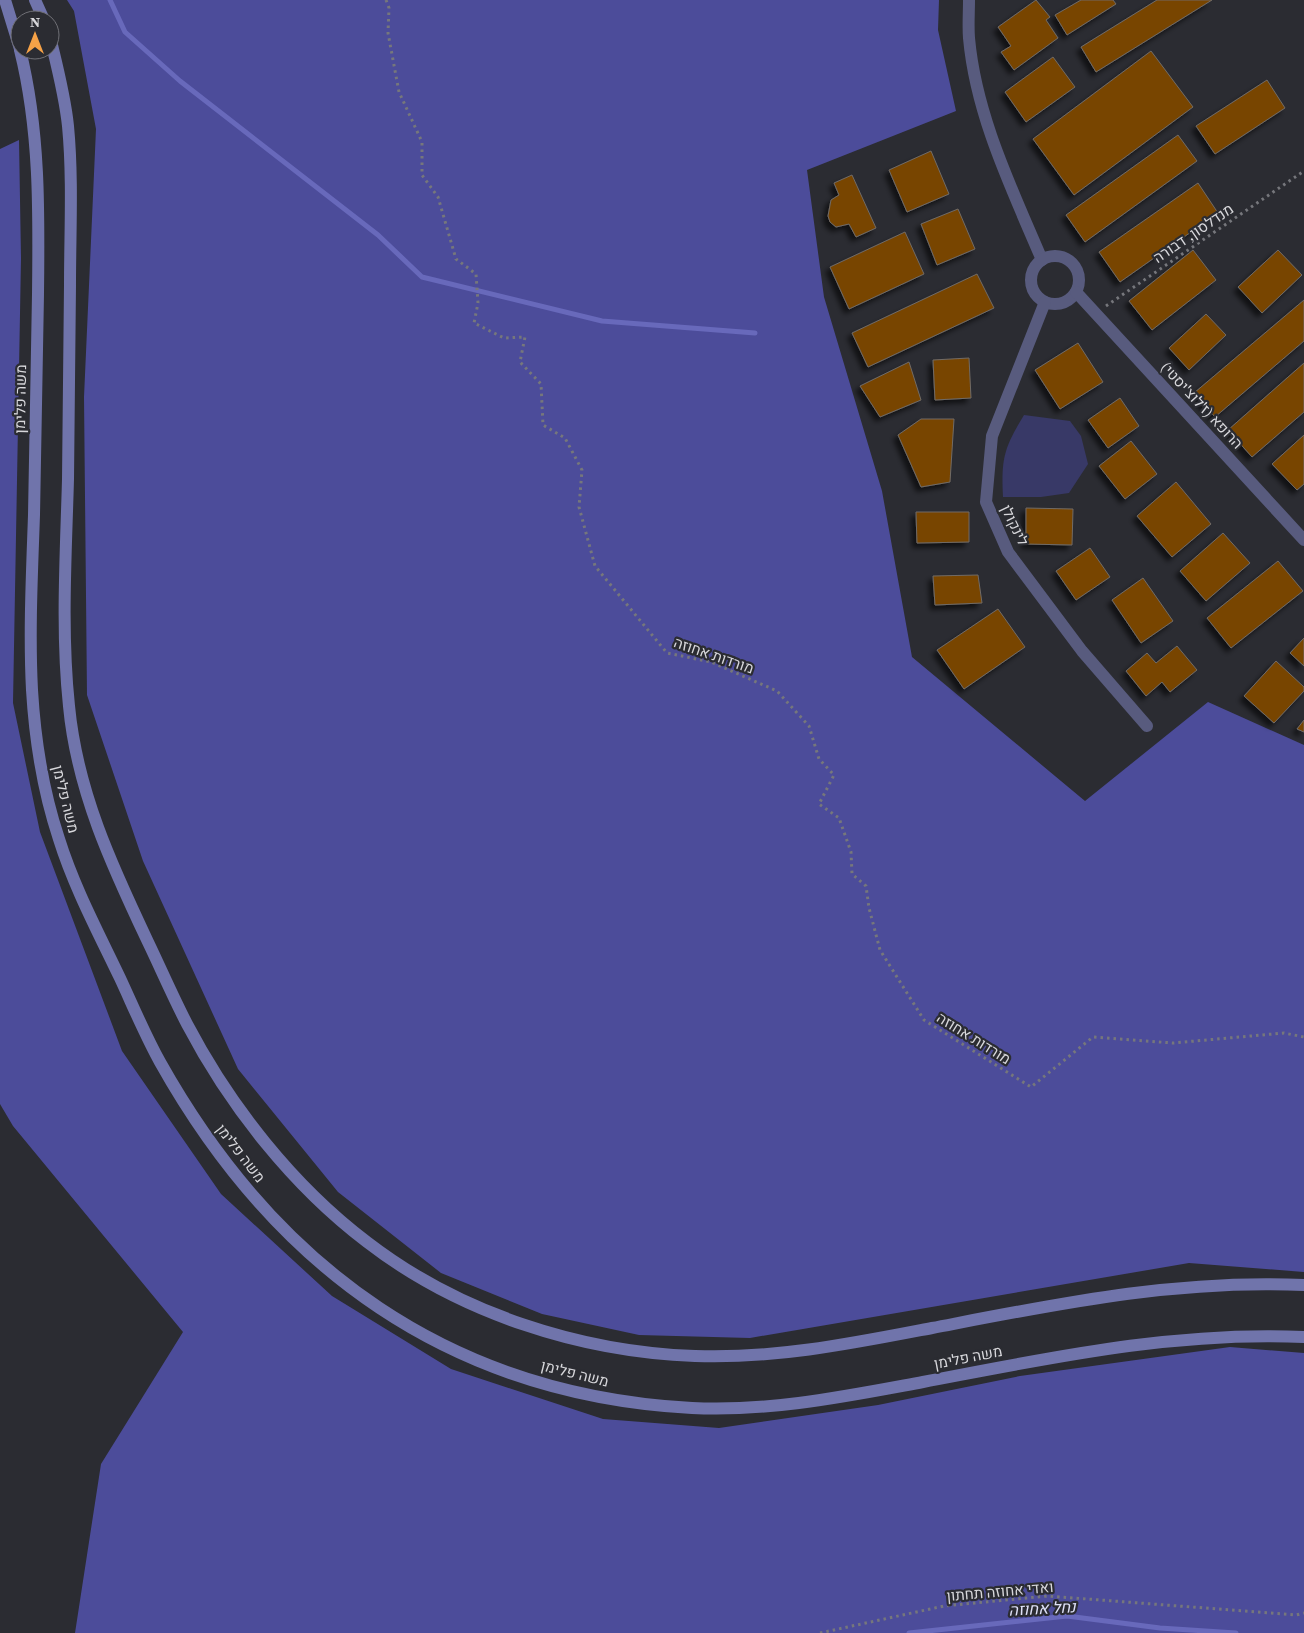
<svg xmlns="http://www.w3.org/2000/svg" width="1304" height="1633" font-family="'Source Serif 4',Heebo,serif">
<defs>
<filter id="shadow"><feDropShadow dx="-4.5" dy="4.5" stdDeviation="2.5" flood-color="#0009"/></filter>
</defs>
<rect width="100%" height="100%" fill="#2b2c32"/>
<path fill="#383967" d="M 1024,415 L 1070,421 L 1081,436 L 1088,464 L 1069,493 L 1041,497 L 1003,497 C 1001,458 1004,448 1024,415 Z"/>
<g fill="#4c4c9a">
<path d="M 67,0 L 939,0 L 938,30 L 956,111 L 807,170 L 824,297 L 882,491 L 912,657 L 1085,801 L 1208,702 L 1304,745 L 1304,1272 L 1189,1263 L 750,1338 L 639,1335 L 542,1314 L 441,1273 L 338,1192 L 238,1069 L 143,861 L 87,695 L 84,397 L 96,129 L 74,11 Z"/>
<path d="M 19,140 L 21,258 L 13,703 L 40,832 L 122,1051 L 221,1194 L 332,1296 L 451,1369 L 603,1419 L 719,1428 L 878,1405 L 1020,1376 L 1230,1347 L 1304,1353 L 1304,1633 L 75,1633 L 101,1464 L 183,1332 L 13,1126 L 0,1104 L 0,149 Z"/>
</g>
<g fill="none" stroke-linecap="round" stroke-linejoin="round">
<g stroke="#6869bb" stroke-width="5">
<path d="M 110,0 L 125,32 L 180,81 L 378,235 L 422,277 L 602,321 L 755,333"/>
<path d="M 909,1633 L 1067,1616 L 1160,1628 L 1236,1633"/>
</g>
</g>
<g fill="#784500" stroke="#716b66" filter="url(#shadow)">
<path d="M 1036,0 L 1050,17 L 1046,20 L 1058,38 L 1014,70 L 1001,52 L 1011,46 L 998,27 Z"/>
<path d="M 1081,0 L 1113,0 L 1116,4 L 1067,35 L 1055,15 Z"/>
<path d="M 1157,0 L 1212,0 L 1096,72 L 1081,47 Z"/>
<path d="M 1151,51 L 1193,107 L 1074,195 L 1033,139 Z"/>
<path d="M 1053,57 L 1075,87 L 1026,122 L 1005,92 Z"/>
<path d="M 1267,80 L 1285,108 L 1215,154 L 1196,126 Z"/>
<path d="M 1178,135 L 1197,161 L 1085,242 L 1066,215 Z"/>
<path d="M 931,151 L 949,194 L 907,212 L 889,170 Z"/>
<path d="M 852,175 L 876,228 L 856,237 L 849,224 L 836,227 L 830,222 L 828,216 L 831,200 L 839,195 L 834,183 Z"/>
<path d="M 1198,183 L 1218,213 L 1120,282 L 1099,252 Z"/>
<path d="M 958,209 L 975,249 L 937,265 L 921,224 Z"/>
<path d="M 905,232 L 924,274 L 849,309 L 830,267 Z"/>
<path d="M 1193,250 L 1216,280 L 1152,330 L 1129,301 Z"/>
<path d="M 1278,250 L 1302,275 L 1262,313 L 1238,287 Z"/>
<path d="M 977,274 L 994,308 L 868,367 L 852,333 Z"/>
<path d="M 1304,300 L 1304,341 L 1215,417 L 1194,393 Z"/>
<path d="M 1206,314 L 1226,335 L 1189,370 L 1169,348 Z"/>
<path d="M 1078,343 L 1103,382 L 1060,409 L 1035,370 Z"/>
<path d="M 969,358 L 971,398 L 935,400 L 933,360 Z"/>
<path d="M 909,362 L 921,400 L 880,417 L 860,386 Z"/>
<path d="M 1304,363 L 1304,412 L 1252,457 L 1228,430 Z"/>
<path d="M 1120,398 L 1139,426 L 1108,448 L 1088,420 Z"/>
<path d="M 921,419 L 954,419 L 950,482 L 921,487 L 898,435 Z"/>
<path d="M 1304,435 L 1304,484 L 1297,490 L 1272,464 Z"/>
<path d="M 1131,441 L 1157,474 L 1125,499 L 1099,466 Z"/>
<path d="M 1176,482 L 1211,524 L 1172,557 L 1137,516 Z"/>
<path d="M 1026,508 L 1073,509 L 1072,545 L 1026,544 Z"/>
<path d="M 916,512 L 969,512 L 969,542 L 917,543 Z"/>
<path d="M 1223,533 L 1250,563 L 1206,601 L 1180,571 Z"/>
<path d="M 1090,548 L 1110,577 L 1076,600 L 1056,571 Z"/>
<path d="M 1278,561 L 1303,591 L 1231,648 L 1207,618 Z"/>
<path d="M 978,575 L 982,603 L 935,605 L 933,576 Z"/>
<path d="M 1143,578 L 1173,621 L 1141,643 L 1112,600 Z"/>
<path d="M 998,609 L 1025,647 L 964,689 L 937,650 Z"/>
<path d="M 1304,638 L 1304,666 L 1290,653 Z"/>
<path d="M 1177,646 L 1197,670 L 1170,692 L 1162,682 L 1146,696 L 1126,671 L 1147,653 L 1156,663 Z"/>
<path d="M 1276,661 L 1304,687 L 1304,691 L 1274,723 L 1244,696 Z"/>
<path d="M 1304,720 L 1304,732 L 1297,729 Z"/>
</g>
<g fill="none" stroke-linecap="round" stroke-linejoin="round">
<g stroke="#76777c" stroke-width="3" stroke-dasharray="2.5 4" stroke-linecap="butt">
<path d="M 386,0 L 389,8 L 388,33 L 399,92 L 422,142 L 422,175 L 438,197 L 456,259 L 476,274 L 478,303 L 474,323 L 504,338 L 525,337 L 520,362 L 541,384 L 543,425 L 565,438 L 582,470 L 579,507 L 595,566 L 667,653 L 711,662 L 777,691 L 809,726 L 819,759 L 834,775 L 819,804 L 839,818 L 851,852 L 852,874 L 866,886 L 869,908 L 880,950 L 924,1020 L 1031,1087 L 1093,1037 L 1173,1043 L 1284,1033 L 1304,1037"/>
<path d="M 1106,306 L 1304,171"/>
<path d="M 820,1633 L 944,1606 L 1048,1596 L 1296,1615 L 1304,1613"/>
</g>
<g stroke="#585b7e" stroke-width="12">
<path d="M 969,0 C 969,13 968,26 969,38 C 976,116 1012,189 1042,260"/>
<circle cx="1055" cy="280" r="24"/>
<path d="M 1076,292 L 1304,540"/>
<path d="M 1045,302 L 992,436 L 986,502 L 1008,552 L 1082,651 L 1147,726"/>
</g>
<g stroke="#7074ab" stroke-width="12">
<path d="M 5,0 L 20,49"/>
<path d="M 35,0 L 44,20"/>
<path d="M 50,37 C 57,66 65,96 68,126 C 73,179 70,232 70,285 C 69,350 69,414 68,479 C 66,554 61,630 69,706 C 77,791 112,866 148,942 C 161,969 173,997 187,1024 C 230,1106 293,1186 367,1242 C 459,1313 580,1352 695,1356 C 776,1359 854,1343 932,1328 C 1057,1304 1176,1279 1304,1285"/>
<path d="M 20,50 C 40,130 39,212 38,294 C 37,367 36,441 34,515 C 32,573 29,632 32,690 C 35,740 43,791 59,839 C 74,887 98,932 120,978 C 133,1006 145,1035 160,1062 C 276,1269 451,1395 692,1408 C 770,1412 847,1396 923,1382 C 1050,1358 1174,1331 1304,1337"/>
</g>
</g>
<g text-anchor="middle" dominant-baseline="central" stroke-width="4.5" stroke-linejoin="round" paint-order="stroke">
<g font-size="15" fill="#d7d7db" stroke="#2b2c32">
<text transform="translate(1193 233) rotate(-34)">מנדלסון, דבורה</text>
<text transform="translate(20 399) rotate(-89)">משה פלימן</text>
<text transform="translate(1202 405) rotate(47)">הרופא (ז'לוצ'יסטי)</text>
<text transform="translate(1015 525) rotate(64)">לינקולן</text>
<text transform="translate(714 655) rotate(19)">מורדות אחוזה</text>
<text transform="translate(66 799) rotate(76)">משה פלימן</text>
<text transform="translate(974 1038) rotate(32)">מורדות אחוזה</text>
<text transform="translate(241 1153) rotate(52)">משה פלימן</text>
<text transform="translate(968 1357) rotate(-11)">משה פלימן</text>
<text transform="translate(575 1373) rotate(14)">משה פלימן</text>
<text transform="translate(1000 1591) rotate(-5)">ואדי אחוזה תחתון</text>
</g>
<g font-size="16" font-style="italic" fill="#dfe1f8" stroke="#2b2c32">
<text transform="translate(1042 1608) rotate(-3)">נחל אחוזה</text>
</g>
</g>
<g transform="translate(35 35)"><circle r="24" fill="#2b2c32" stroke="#707076"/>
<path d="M0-4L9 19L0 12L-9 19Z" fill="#f6a247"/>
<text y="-8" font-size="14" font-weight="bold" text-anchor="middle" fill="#d7d7db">N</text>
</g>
</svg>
